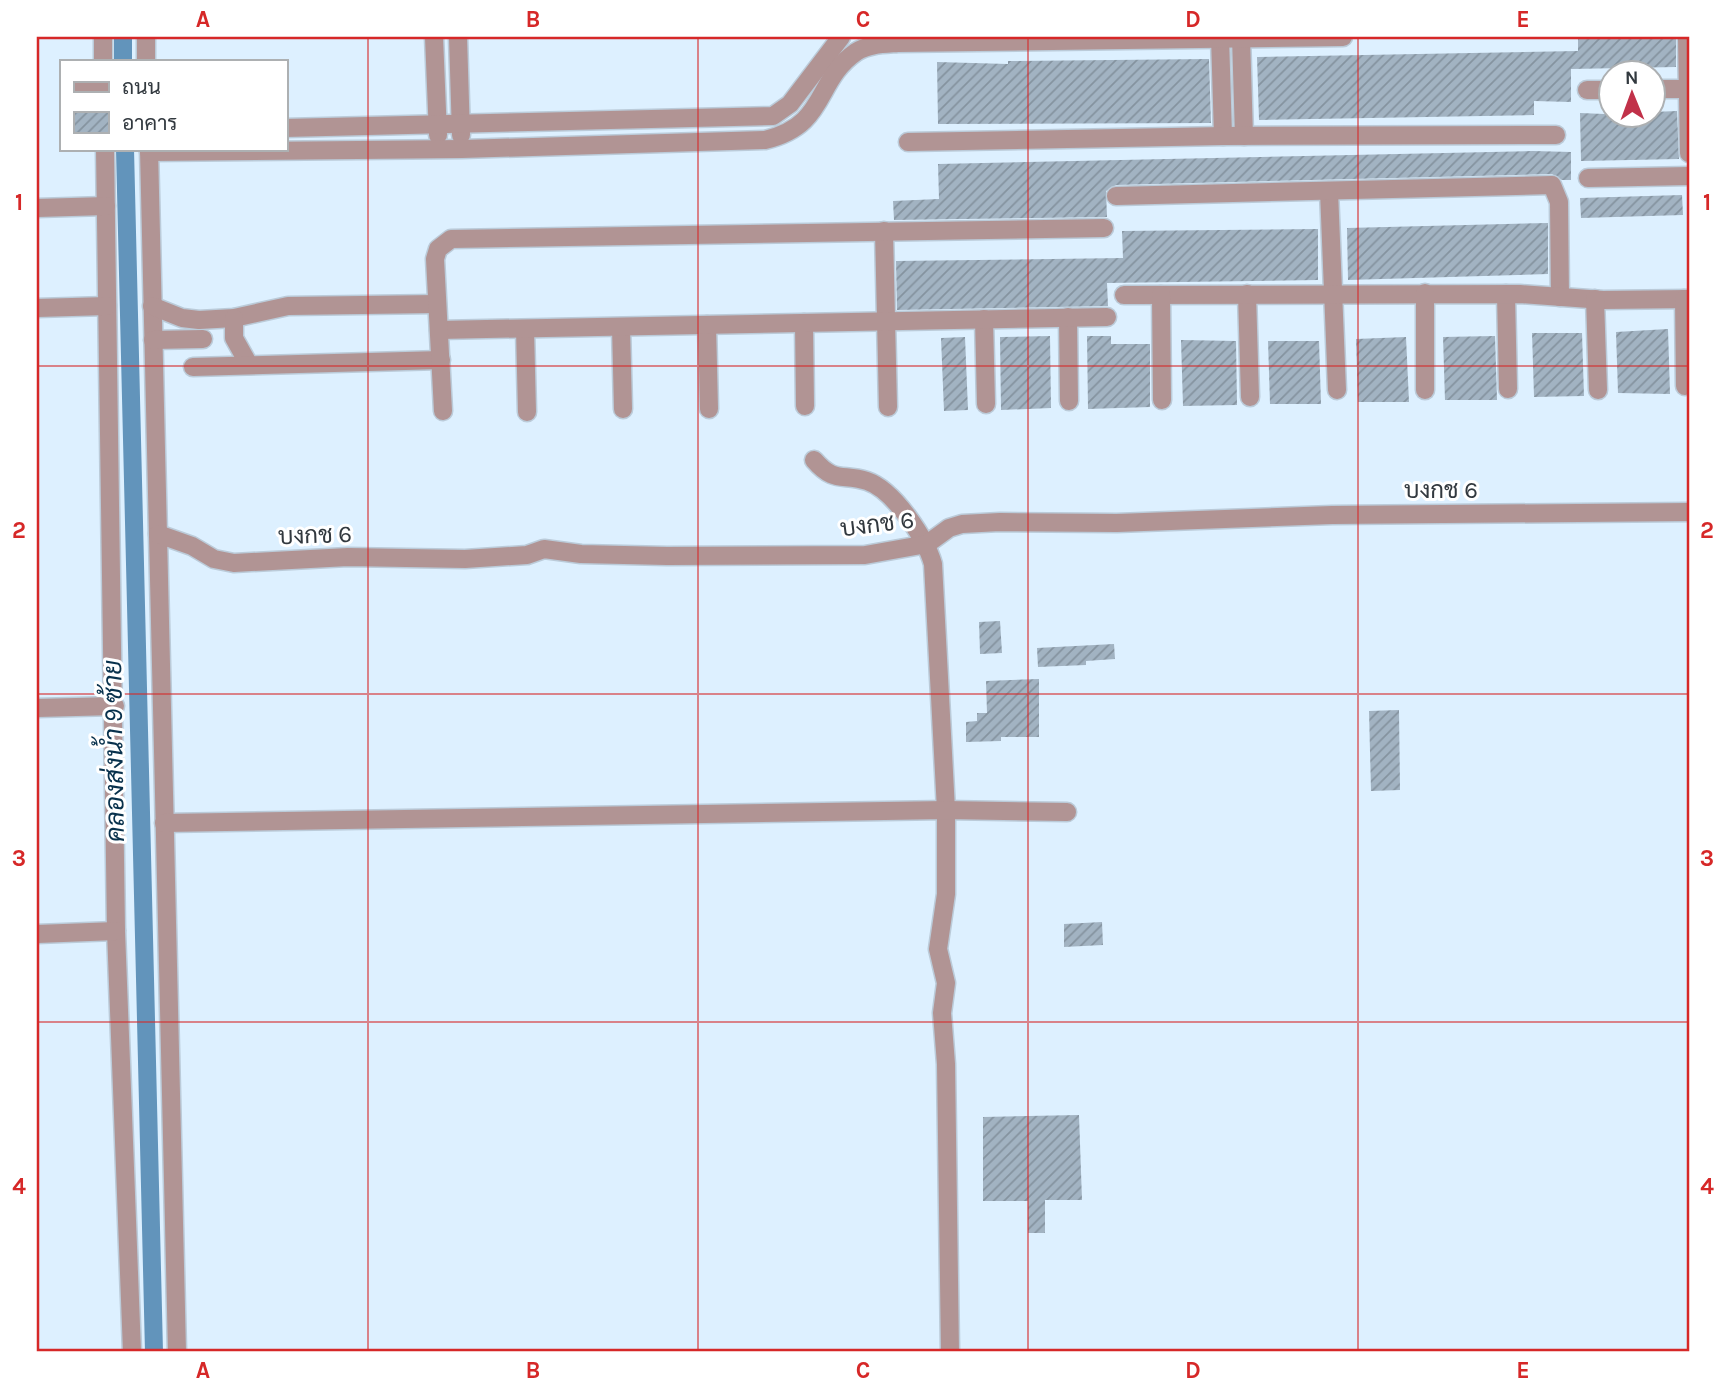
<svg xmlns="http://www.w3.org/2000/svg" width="1726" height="1389" font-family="Karla,Sarabun,sans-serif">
<defs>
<pattern id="building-hatch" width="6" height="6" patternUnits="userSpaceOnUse" patternTransform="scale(1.75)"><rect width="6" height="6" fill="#a2b3c2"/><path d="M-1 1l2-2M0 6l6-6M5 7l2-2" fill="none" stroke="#85939f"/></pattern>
</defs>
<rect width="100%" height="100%" fill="#ddf0ff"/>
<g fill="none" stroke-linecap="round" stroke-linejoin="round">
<g stroke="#6294bb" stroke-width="18">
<path d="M 123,37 L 123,61"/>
<path d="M 125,149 L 154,1352"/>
</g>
</g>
<g fill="url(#building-hatch)">
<path d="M 1578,37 L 1676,37 L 1676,67 L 1571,69 L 1571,102 L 1534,101 L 1534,115 L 1259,120 L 1257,57 L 1578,51 Z"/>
<path d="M 1209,59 L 1211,123 L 938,124 L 937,62 L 1008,64 L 1008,61 Z"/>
<path d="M 1677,111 L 1679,159 L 1581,161 L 1580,113 L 1653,116 L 1653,112 Z"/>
<path d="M 1533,151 L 1571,152 L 1571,180 L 1562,180 L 1552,174 L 1116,185 L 1106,191 L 1107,217 L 894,220 L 893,201 L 939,199 L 938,164 Z"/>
<path d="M 1682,195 L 1683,215 L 1581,218 L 1580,198 Z"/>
<path d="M 1548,223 L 1548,274 L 1348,280 L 1347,228 Z"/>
<path d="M 1318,229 L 1318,280 L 1107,283 L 1108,306 L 897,310 L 896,261 L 1123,258 L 1122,231 Z"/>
<path d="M 1668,329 L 1670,394 L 1618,393 L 1616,332 Z"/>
<path d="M 1532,333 L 1582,333 L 1584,396 L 1534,397 Z"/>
<path d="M 1050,336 L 1051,408 L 1001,410 L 1000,337 Z"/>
<path d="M 1087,336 L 1111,336 L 1111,344 L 1150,344 L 1150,407 L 1088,409 Z"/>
<path d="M 1495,336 L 1497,400 L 1445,400 L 1443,337 Z"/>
<path d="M 965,337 L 968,410 L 944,411 L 941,338 Z"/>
<path d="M 1406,337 L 1409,402 L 1358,402 L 1356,339 Z"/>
<path d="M 1181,340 L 1236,341 L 1237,405 L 1183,406 Z"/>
<path d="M 1268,341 L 1319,341 L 1321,404 L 1270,404 Z"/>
<path d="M 1000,621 L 1002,653 L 980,654 L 979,622 Z"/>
<path d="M 1114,644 L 1115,659 L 1086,661 L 1086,665 L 1038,667 L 1037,648 Z"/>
<path d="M 1039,679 L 1039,737 L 1001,737 L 1001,741 L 966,742 L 966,722 L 977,721 L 977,713 L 987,713 L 986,681 Z"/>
<path d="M 1399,710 L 1400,790 L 1371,791 L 1369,711 Z"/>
<path d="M 1102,922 L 1103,945 L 1064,947 L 1064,924 Z"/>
<path d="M 1079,1115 L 1082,1200 L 1045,1200 L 1045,1233 L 1028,1233 L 1028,1201 L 983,1201 L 983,1117 Z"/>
</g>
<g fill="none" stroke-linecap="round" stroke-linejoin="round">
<g stroke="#bbcbd9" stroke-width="21">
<g id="minor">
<path d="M 103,37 L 103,61"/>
<path d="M 146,37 L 146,61"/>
<path d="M 434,37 L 438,135"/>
<path d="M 458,37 L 461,135"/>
<path d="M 1220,37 L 1223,136"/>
<path d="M 1241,37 L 1244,136"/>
<path d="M 1687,37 L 1689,153"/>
<path d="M 1652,89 L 1689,89"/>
<path d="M 1587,90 L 1610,90"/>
<path d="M 285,128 L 773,116 L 790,104 L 841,37"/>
<path d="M 908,142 L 1223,136 L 1556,135"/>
<path d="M 105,149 L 116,931 L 132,1352"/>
<path d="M 149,149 L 177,1352"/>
<path d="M 149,152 L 462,149 L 765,140 C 828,125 814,81 856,52 C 868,44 884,44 898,43 L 1343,37"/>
<path d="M 1588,178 L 1689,176"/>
<path d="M 1329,191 L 1337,390"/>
<path d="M 1116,196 L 1552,185 L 1559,202 L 1560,297"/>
<path d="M 37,208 L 106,206"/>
<path d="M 884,231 L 888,407"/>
<path d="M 1247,294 L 1250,397"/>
<path d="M 1506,294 L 1508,389"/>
<path d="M 1124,295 L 1520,294 L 1603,300 L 1689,299"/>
<path d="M 1161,295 L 1162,400"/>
<path d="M 1595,299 L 1598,390"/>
<path d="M 1684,299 L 1685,386"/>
<path d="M 152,306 L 182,318 L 199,320 L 234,318 L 288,306 L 436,304"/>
<path d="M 37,308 L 107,306"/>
<path d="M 1068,317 L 1069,401"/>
<path d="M 234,318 L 234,338 L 249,365"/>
<path d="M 984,319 L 986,404"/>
<path d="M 804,323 L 805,406"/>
<path d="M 707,325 L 709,409"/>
<path d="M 621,327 L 623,409"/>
<path d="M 525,329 L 527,412"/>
<path d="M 439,330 L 1107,317"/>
<path d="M 153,340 L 203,339"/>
<path d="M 193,367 L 441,360"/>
<path d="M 1425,390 L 1425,293"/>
<path d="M 443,411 L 435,259 L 438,249 L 451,239 L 1104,228"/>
<path d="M 814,460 C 835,484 842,473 867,481 C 894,490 926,539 933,564 L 946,810 L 946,894 L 938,949 L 946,983 L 942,1013 L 946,1064 L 950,1352"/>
<path d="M 158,534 L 192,546 L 214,559 L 234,563 L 348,557 L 465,559 L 527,555 L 544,549 L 581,554 L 667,556 L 865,555 L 927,544 L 949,528 L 962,524 L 1000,522 L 1117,523 L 1332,515 L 1689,512"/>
<path d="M 37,708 L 115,706"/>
<path d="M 164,823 L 946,810 L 1067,812"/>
<path d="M 37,934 L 116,931"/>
</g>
</g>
<use href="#minor" stroke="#b19494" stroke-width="18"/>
</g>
<path fill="none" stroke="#d62828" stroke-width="2" stroke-opacity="0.55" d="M 368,37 L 368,1352M 698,37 L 698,1352M 1028,37 L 1028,1352M 1358,37 L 1358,1352M 37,366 L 1689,366M 37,694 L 1689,694M 37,1022 L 1689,1022"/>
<g text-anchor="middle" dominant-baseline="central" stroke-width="6" stroke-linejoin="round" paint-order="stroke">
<g font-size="24" fill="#32393f" stroke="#fff">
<text x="1441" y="490">บงกช 6</text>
<text transform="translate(877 524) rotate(-7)">บงกช 6</text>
<text transform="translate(315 535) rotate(-2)">บงกช 6</text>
</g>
<g font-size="26" font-style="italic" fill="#08314c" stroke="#fff">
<text transform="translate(114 751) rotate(-91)">คลองส่งน้ำ 9 ซ้าย</text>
</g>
</g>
<rect width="1726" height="1389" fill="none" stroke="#ffffff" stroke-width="77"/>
<rect x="60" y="60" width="228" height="91" fill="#ffffff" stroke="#adb0b2" stroke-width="2"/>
<rect x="74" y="82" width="35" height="10" fill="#b19494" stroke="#adb0b2" stroke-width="2"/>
<text x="122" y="94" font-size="21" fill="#32393f">ถนน</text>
<rect x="74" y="112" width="35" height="21" fill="url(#building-hatch)" stroke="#adb0b2" stroke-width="2"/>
<text x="122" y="130" font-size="21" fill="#32393f">อาคาร</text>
<g transform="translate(1632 94) rotate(359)"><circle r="33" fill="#ffffff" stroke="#adb0b2" stroke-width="2"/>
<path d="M0-5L12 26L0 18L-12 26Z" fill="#c13149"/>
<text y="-10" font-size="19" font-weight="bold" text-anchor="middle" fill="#32393f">N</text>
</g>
<rect x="38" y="38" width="1650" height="1312" fill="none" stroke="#d62828" stroke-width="2.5"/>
<g font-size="23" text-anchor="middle" font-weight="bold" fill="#d62828">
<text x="203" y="27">A</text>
<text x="533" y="27">B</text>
<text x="863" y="27">C</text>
<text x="1193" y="27">D</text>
<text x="1523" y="27">E</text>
<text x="19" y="210">1</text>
<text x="1707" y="210">1</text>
<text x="19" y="538">2</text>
<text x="1707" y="538">2</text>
<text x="19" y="866">3</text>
<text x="1707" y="866">3</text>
<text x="19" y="1194">4</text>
<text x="1707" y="1194">4</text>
<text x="203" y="1378">A</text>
<text x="533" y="1378">B</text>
<text x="863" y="1378">C</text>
<text x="1193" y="1378">D</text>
<text x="1523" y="1378">E</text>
</g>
</svg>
